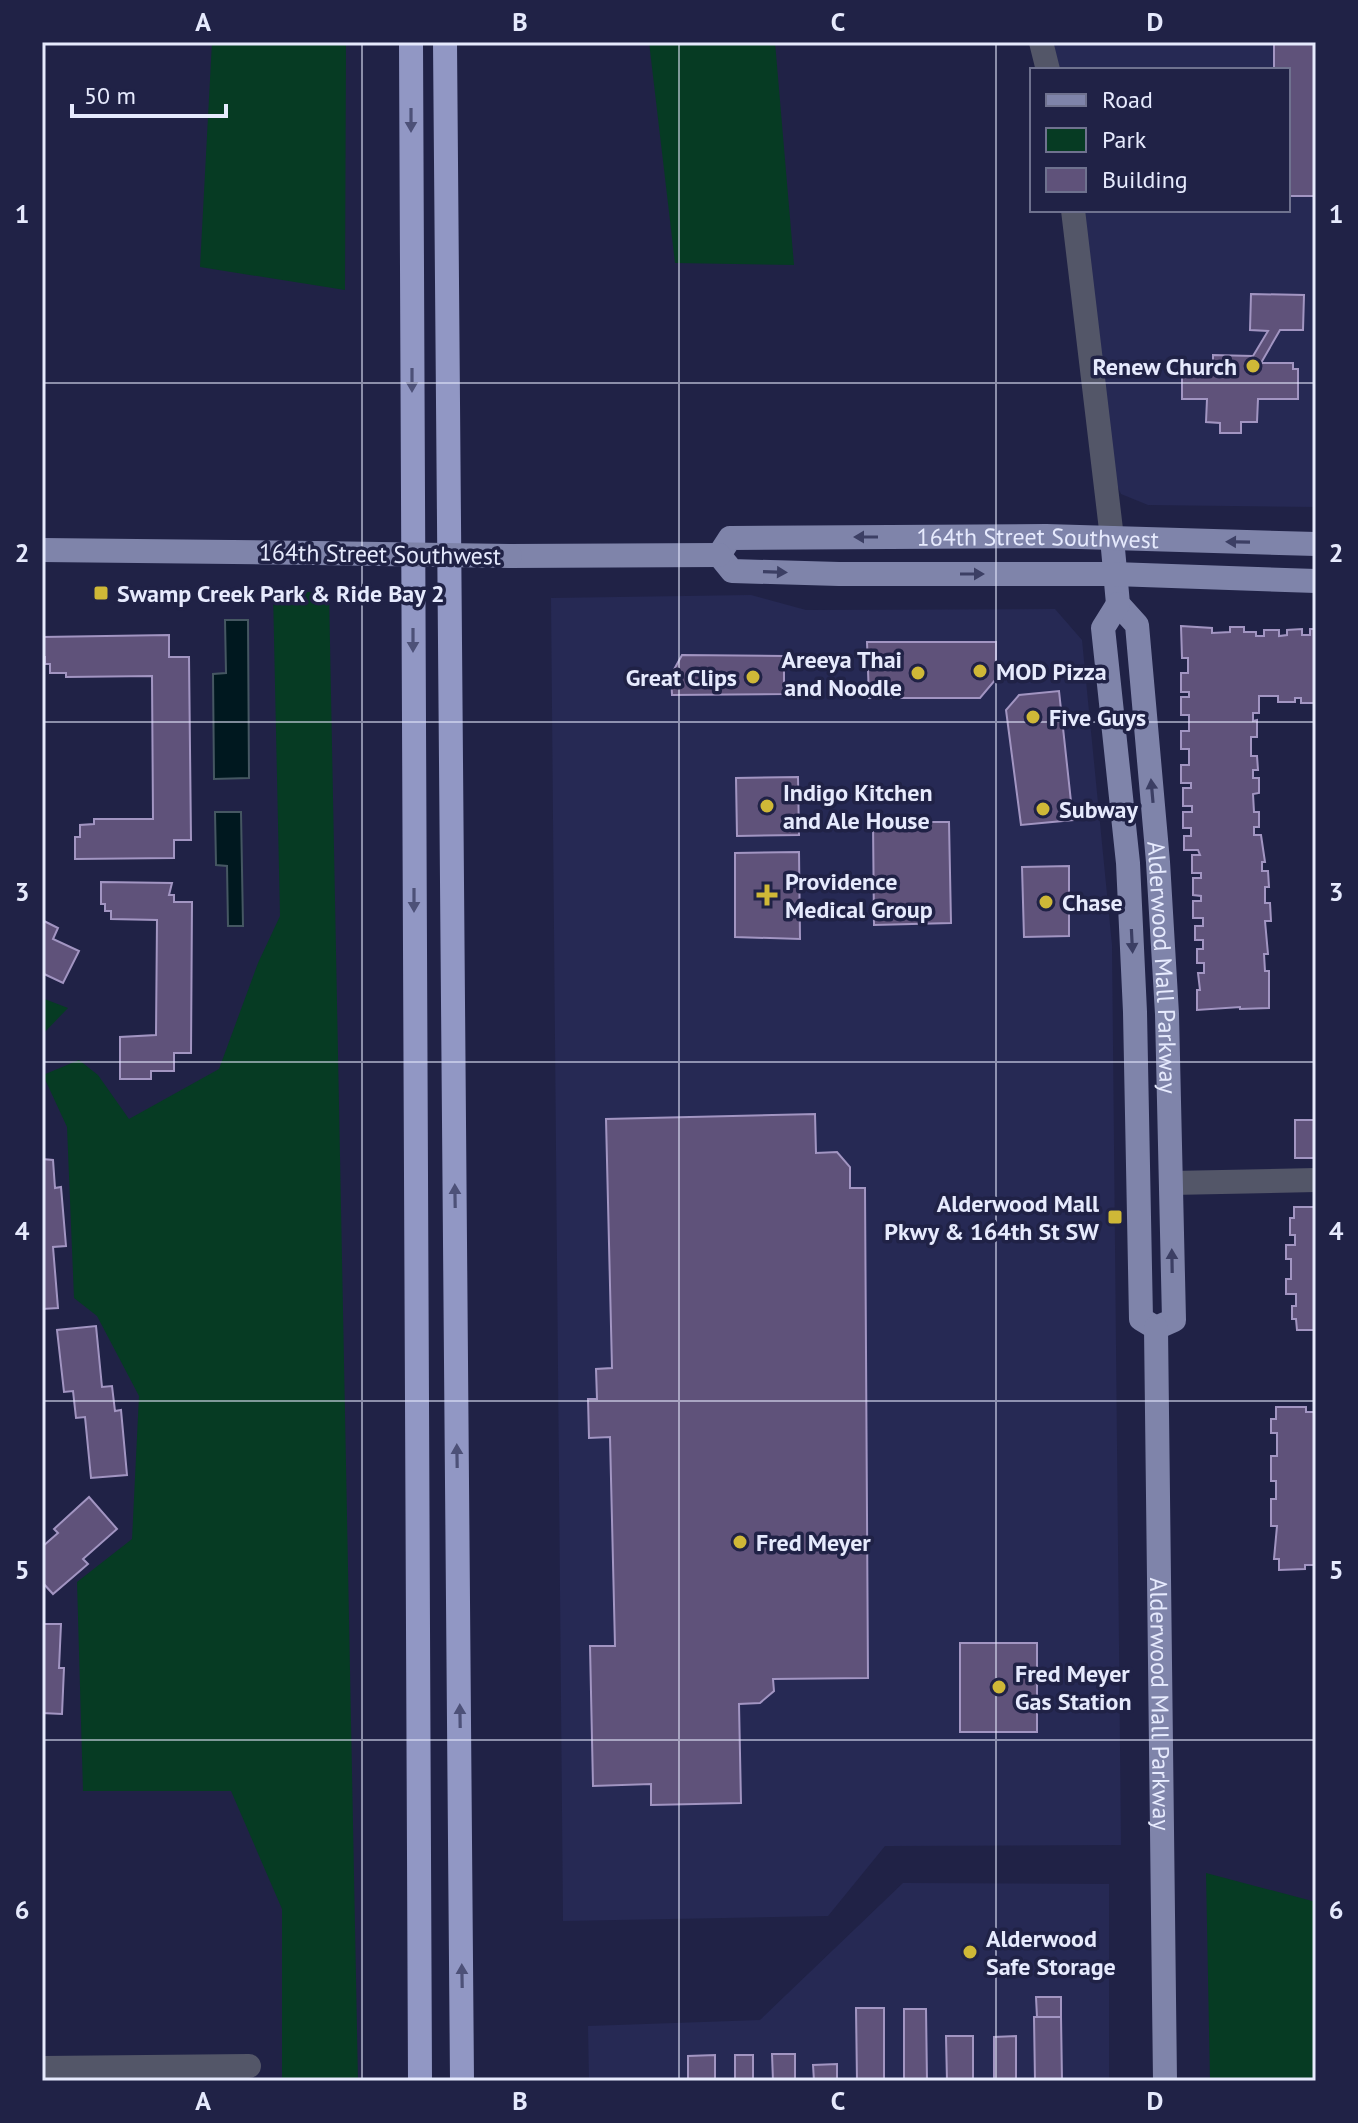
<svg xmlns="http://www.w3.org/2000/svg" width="1358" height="2123" font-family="'PT Sans',sans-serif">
<rect width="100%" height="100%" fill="#202246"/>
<g fill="#262954">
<path d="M 1041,42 L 1316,42 L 1316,507 L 1148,505 L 1121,494 L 1102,453 L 1073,210 L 1288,210 L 1288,70 L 1048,70 Z"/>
<path d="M 751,595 L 806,610 L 1055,609 L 1082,640 L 1112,945 L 1121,1845 L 885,1846 L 828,1916 L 563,1921 L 551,598 Z"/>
<path d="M 903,1883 L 1109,1884 L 1109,2081 L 589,2081 L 588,2026 L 760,2020 Z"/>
</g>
<g fill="#063b23">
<path d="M 212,42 L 346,42 L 345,290 L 200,267 Z"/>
<path d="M 649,42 L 775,42 L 794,265 L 675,263 Z"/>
<path d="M 273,592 L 329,592 L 358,2081 L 282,2081 L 282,1909 L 231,1791 L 83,1791 L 77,1582 L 132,1539 L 139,1396 L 97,1316 L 74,1298 L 67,1127 L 43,1075 L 79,1060 L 98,1075 L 129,1119 L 219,1069 L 258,963 L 280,916 Z"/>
<path d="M 42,998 L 68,1008 L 42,1035 Z"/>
<path d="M 1206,1873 L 1316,1902 L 1316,2081 L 1210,2081 Z"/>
</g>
<g fill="#00181f" stroke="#455762" stroke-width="2">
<path d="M 225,620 L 248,620 L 249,778 L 214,779 L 213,674 L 226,673 Z"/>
<path d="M 215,812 L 241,812 L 243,926 L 228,926 L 227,866 L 216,865 Z"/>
</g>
<g fill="#5f527a" stroke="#a295c2" stroke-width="2">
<path d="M 1274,42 L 1316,42 L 1316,196 L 1288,196 L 1288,70 L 1274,70 Z"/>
<path d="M 1251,294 L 1304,295 L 1303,330 L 1280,330 L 1261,363 L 1293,363 L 1293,369 L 1298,369 L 1298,399 L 1258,399 L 1257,422 L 1241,422 L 1241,433 L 1220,433 L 1220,423 L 1206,422 L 1207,399 L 1182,399 L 1182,369 L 1213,370 L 1213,355 L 1253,356 L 1268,331 L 1250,330 Z"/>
<path d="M 1181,626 L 1212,628 L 1212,633 L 1230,632 L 1230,627 L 1244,627 L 1244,632 L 1256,632 L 1256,636 L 1264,636 L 1264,630 L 1279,630 L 1279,636 L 1287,635 L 1287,630 L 1302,629 L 1302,635 L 1310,635 L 1310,629 L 1316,629 L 1316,703 L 1301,703 L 1301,698 L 1295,698 L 1295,702 L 1278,702 L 1278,696 L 1259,696 L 1259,713 L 1253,713 L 1253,721 L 1257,720 L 1257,737 L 1251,737 L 1251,756 L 1257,756 L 1258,770 L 1253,770 L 1253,778 L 1259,778 L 1259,793 L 1253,794 L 1254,812 L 1259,812 L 1259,827 L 1254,827 L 1254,835 L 1261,835 L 1265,862 L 1262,862 L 1262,871 L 1268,871 L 1269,887 L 1265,887 L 1265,903 L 1270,903 L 1271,921 L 1265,921 L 1268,954 L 1264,954 L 1265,971 L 1269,971 L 1269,1008 L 1240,1009 L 1240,1007 L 1197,1010 L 1197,990 L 1200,990 L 1198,973 L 1204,973 L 1204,963 L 1197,963 L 1197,949 L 1203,949 L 1203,940 L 1195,940 L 1195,926 L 1203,926 L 1203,918 L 1193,918 L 1193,901 L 1201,901 L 1201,896 L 1193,895 L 1193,878 L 1201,878 L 1201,873 L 1192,873 L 1192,855 L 1200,855 L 1198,850 L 1184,850 L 1184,836 L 1191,836 L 1191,828 L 1183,828 L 1183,812 L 1192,812 L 1192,806 L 1183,806 L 1183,788 L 1191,788 L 1191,783 L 1181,783 L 1181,765 L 1189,765 L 1189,749 L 1181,749 L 1181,731 L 1189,731 L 1189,715 L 1181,715 L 1181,697 L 1189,697 L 1189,692 L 1181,692 L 1181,673 L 1188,673 L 1188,658 L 1182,658 Z"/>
<path d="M 169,635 L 169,657 L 189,657 L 191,840 L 174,840 L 174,858 L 75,859 L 75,837 L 80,837 L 80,825 L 94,824 L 94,819 L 153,819 L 152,676 L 66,677 L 66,673 L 50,673 L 50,664 L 45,664 L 45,657 L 42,657 L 42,637 Z"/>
<path d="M 867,642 L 996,642 L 996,679 L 980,698 L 869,698 Z"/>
<path d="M 682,655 L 784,656 L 784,694 L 672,695 L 671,675 Z"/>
<path d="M 1059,691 L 1073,820 L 1021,825 L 1006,710 L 1019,695 Z"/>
<path d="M 798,777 L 799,835 L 737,836 L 736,778 Z"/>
<path d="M 873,822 L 949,822 L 951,923 L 874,925 Z"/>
<path d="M 799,852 L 800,939 L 735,937 L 735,853 Z"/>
<path d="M 1069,866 L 1069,936 L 1024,937 L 1022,867 Z"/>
<path d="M 101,882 L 172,883 L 169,895 L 174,895 L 174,902 L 192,902 L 191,1053 L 174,1053 L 174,1071 L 151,1071 L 151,1079 L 120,1079 L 120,1037 L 156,1035 L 157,920 L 111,919 L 111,911 L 105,911 L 105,904 L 101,904 Z"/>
<path d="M 42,920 L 58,928 L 53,939 L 79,951 L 63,983 L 42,973 Z"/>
<path d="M 815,1114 L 816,1153 L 837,1152 L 850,1167 L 850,1188 L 865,1188 L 868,1678 L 773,1679 L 774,1691 L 760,1703 L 739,1704 L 741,1803 L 651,1805 L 651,1784 L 593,1786 L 590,1646 L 615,1646 L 610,1437 L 589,1438 L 588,1399 L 597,1399 L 596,1369 L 612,1368 L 606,1119 Z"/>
<rect x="1295" y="1120" width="21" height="38"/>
<path d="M 42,1159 L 53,1160 L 55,1188 L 61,1187 L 66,1246 L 53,1247 L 58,1308 L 42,1309 Z"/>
<path d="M 1294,1207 L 1316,1207 L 1316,1330 L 1297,1330 L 1296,1319 L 1292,1319 L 1292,1306 L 1296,1306 L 1296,1294 L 1286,1294 L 1286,1279 L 1291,1279 L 1291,1259 L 1286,1259 L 1286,1245 L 1295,1245 L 1295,1235 L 1290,1235 L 1290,1218 L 1294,1218 Z"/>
<path d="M 96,1326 L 102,1387 L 112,1386 L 115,1411 L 121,1410 L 127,1475 L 91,1478 L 85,1417 L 76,1418 L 73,1391 L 64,1392 L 57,1330 Z"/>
<path d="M 1276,1407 L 1306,1407 L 1306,1412 L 1316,1412 L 1316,1565 L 1305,1565 L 1305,1569 L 1279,1570 L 1279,1559 L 1274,1559 L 1277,1526 L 1271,1526 L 1271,1499 L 1276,1499 L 1276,1481 L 1271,1481 L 1271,1456 L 1277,1456 L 1277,1433 L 1271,1433 L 1271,1419 L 1276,1419 Z"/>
<path d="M 89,1497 L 117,1529 L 83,1559 L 88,1564 L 53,1594 L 42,1582 L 42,1547 L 58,1533 L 54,1529 Z"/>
<path d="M 42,1624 L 61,1624 L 59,1668 L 64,1668 L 62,1714 L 42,1713 Z"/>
<rect x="960" y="1643" width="77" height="89"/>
<path d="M 1036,1997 L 1061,1997 L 1061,2017 L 1037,2017 Z"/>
<path d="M 856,2008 L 884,2008 L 884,2081 L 857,2081 Z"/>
<path d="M 904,2009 L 926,2009 L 927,2081 L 904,2081 Z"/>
<path d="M 1034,2017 L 1061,2017 L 1062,2081 L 1035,2081 Z"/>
<path d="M 946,2036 L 973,2036 L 973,2081 L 947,2081 Z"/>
<path d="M 1016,2036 L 1016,2081 L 994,2081 L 994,2037 Z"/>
<path d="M 772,2054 L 795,2054 L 795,2081 L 773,2081 Z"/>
<path d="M 715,2055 L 715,2081 L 688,2081 L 688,2056 Z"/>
<rect x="735" y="2055" width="18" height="26"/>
<path d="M 837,2064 L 837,2081 L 814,2081 L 813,2065 Z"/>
</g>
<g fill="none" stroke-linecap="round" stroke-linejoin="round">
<g stroke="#535668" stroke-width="24">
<path d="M 1041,42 L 1048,70"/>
<path d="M 1073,210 L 1112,538"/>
<path d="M 1171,1183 L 1316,1180"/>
<path d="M 42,2068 L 249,2066"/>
</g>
<g stroke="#7f84aa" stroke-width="24">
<path id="s1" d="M 1112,538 L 1118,604 L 1137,625 L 1158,862 L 1167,1014 L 1174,1320 L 1156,1328"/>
<path d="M 42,550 L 315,553"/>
<path id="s2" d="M 719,555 L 730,538 L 1046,536 L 1316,544"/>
<path d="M 719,555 L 732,571 L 839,574 L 1114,574 L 1316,581"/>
<path d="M 510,556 L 719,555"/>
<path d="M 1118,604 L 1103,628 L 1128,863 L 1135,1012 L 1141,1319 L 1156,1328"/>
<path id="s3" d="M 1156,1328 L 1165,2081"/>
</g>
<g stroke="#9197c4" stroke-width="24">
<path d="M 411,42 L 420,2081"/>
<path d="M 445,42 L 462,2081"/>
</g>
<path stroke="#7f84aa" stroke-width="24" d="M 315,553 L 510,556"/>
</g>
<defs><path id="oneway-solid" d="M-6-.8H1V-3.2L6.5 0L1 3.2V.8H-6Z" transform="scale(2)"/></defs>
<g fill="#4d5178">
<use href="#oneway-solid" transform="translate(411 120) rotate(90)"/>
<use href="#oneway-solid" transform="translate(412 380) rotate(90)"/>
<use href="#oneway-solid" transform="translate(413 640) rotate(90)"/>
<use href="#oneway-solid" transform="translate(414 900) rotate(90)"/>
<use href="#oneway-solid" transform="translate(455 1196) rotate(-91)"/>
<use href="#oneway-solid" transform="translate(457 1456) rotate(-91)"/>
<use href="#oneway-solid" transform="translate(460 1716) rotate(-91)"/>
<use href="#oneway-solid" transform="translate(462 1976) rotate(-91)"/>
</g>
<g fill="#3c3f64">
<use href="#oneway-solid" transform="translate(866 537) rotate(180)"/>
<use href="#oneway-solid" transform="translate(1238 542) rotate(-179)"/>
<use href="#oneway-solid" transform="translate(775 572) rotate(2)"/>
<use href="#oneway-solid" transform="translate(972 574)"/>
<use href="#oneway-solid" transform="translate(1152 791) rotate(-95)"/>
<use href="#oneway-solid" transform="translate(1132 941) rotate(87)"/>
<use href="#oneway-solid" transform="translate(1172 1261) rotate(-91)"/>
</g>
<path fill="none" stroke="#e6eafd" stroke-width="2" stroke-opacity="0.55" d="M 362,42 L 362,2081M 679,42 L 679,2081M 996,42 L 996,2081M 42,383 L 1316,383M 42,722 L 1316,722M 42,1062 L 1316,1062M 42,1401 L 1316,1401M 42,1740 L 1316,1740"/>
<g fill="#cfb837" stroke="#202246" stroke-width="3">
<circle cx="1253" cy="366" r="8"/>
<rect x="93" y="585" width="16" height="16" rx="4"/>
<circle cx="980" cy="671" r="8"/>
<circle cx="918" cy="673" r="8"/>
<circle cx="753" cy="677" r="8"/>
<circle cx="1033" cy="717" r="8"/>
<circle cx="767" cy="806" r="8"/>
<circle cx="1043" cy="809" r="8"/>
<path d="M763 883h8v8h8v8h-8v8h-8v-8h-8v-8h8z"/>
<circle cx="1046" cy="902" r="8"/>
<rect x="1107" y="1209" width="16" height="16" rx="4"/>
<circle cx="740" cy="1542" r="8"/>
<circle cx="999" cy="1687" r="8"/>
<circle cx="970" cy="1952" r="8"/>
</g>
<g text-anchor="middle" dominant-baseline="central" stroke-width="7" stroke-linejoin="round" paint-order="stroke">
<g font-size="24" font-weight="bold" fill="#e6eafd" stroke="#202246" text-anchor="start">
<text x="1237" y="366" text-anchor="end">Renew Church</text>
<text x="117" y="593">Swamp Creek Park &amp; Ride Bay 2</text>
<text x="902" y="659" text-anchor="end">Areeya Thai<tspan x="902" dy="28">and Noodle</tspan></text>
<text x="996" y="671">MOD Pizza</text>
<text x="737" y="677" text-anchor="end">Great Clips</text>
<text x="1049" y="717">Five Guys</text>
<text x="783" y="792">Indigo Kitchen<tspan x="783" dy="28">and Ale House</tspan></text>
<text x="1059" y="809">Subway</text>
<text x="785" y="881">Providence<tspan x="785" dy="28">Medical Group</tspan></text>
<text x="1062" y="902">Chase</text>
<text x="1099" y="1203" text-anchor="end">Alderwood Mall<tspan x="1099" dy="28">Pkwy &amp; 164th St SW</tspan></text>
<text x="756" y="1542">Fred Meyer</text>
<text x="1015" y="1673">Fred Meyer<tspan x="1015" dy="28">Gas Station</tspan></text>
<text x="986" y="1938">Alderwood<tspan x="986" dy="28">Safe Storage</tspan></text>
</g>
<g font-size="24" fill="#e6eafd" stroke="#202246">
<text stroke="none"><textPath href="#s2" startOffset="328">164th Street Southwest</textPath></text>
<text transform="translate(380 554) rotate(1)">164th Street Southwest</text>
<text stroke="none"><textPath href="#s1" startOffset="438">Alderwood Mall Parkway</textPath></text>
<text stroke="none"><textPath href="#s3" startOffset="376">Alderwood Mall Parkway</textPath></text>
</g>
</g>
<rect width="1358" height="2123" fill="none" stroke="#202246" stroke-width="88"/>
<rect x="1030" y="68" width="260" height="144" fill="#202246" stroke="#6f728f" stroke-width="2"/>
<rect x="1046" y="94" width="40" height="12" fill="#7f84aa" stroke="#6f728f" stroke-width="2"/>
<text x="1102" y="108" font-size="24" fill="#e6eafd">Road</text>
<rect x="1046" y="128" width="40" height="24" fill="#063b23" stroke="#6f728f" stroke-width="2"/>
<text x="1102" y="148" font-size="24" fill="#e6eafd">Park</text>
<rect x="1046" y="168" width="40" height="24" fill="#5f527a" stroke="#6f728f" stroke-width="2"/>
<text x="1102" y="188" font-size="24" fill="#e6eafd">Building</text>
<path d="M72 104v12h154v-12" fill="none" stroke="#e6eafd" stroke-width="4"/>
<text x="84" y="104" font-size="24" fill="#e6eafd" stroke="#202246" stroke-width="6" paint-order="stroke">50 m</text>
<rect x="44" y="44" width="1270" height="2035" fill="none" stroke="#e6eafd" stroke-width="3"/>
<g font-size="26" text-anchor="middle" font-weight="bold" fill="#e6eafd">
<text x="203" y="31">A</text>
<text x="520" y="31">B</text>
<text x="838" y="31">C</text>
<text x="1155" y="31">D</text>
<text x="22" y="223">1</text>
<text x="1336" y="223">1</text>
<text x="22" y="562">2</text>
<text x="1336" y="562">2</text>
<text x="22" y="901">3</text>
<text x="1336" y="901">3</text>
<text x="22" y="1240">4</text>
<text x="1336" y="1240">4</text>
<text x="22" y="1579">5</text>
<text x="1336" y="1579">5</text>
<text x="22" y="1919">6</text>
<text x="1336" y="1919">6</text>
<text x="203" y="2110">A</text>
<text x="520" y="2110">B</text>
<text x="838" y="2110">C</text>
<text x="1155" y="2110">D</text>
</g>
</svg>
